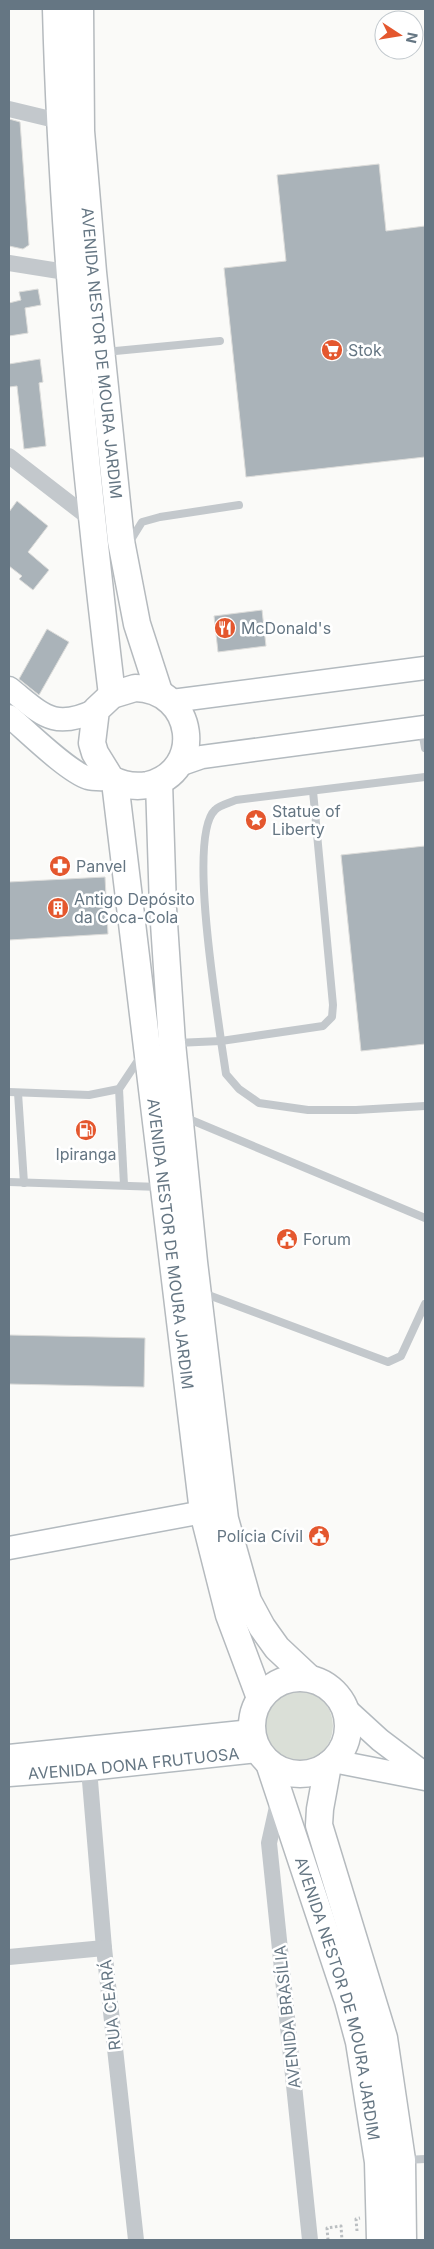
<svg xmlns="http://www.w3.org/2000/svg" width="434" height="2249" font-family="Inter,sans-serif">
<rect width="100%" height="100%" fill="#fafaf8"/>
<circle fill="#dadfd7" cx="296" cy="1726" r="37"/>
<g fill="#aab3b9" stroke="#dcdcda">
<path d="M 9,119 L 20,122 L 29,245 L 23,249 L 9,246 Z"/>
<path d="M 379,164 L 386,231 L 425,226 L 425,457 L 246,477 L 224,268 L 286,261 L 277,175 Z"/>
<path d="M 38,289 L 41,305 L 25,308 L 28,333 L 9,336 L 9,303 L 21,300 L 19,292 Z"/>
<path d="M 40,359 L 43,382 L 39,383 L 46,446 L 24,449 L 17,386 L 9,387 L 9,364 Z"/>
<path d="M 17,501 L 48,526 L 28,552 L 49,570 L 33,590 L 19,579 L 22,576 L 9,566 L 9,512 Z"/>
<path d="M 262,610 L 266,646 L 218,652 L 214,616 Z"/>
<path d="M 47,629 L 69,642 L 39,695 L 19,679 Z"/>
<path d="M 425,846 L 425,1044 L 361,1051 L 341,855 Z"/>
<path d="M 105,877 L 108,934 L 9,940 L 9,882 Z"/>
<path d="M 9,1335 L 145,1338 L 144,1387 L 9,1384 Z"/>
</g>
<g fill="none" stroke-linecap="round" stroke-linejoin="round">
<g stroke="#b3babf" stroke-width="25">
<g id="secondary">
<path d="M 9,688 C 42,714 53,731 96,710"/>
<path d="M 172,701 L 425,668"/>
<path d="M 9,716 C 27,731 67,771 88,778 C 95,780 104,779 111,779"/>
<path d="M 179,765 L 202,757 L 425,727"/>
<path d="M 9,1548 L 203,1512"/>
<path d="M 345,1708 L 380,1740 L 425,1774"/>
<path d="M 9,1756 L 252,1731"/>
<path d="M 333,1761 L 425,1779"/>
<path id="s1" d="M 9,1775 L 89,1769 L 258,1751"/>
</g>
</g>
<g stroke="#b5babe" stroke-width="29">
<g id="primary">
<path d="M 56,9 C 62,238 85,467 112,695"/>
<path id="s2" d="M 80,9 L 81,131 L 93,272 L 121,541 L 137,624 L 159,692"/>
<path d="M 135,688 C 195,689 206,771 148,785 C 136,787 122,785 111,779 L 95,753 L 92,743 L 96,710 L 112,695 Z"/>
<path id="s3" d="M 115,782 L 203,1512 L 229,1615 L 260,1698"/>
<path d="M 159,782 L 163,908 L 172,1043 L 194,1262 L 225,1519 L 248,1601 L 262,1627 L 277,1648 L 309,1678"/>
<circle cx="300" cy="1726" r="48"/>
<path id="s4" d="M 269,1763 L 348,2001 L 359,2042 L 378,2162 L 380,2240"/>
<path d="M 328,1765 L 320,1809 L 319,1825 L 384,2038 L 402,2160 L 403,2240"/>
</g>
</g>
<g stroke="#bbbfc2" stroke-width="3" stroke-dasharray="2.5 2.5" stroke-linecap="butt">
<path d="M 357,2231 L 356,2219 L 360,2218"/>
<path d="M 328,2240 L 327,2228 L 341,2226 L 342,2240"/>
</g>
<g stroke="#c3c8cc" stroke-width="8">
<path d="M 105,352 L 220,341"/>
<path d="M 129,543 L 142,522 L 160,517 L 239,505"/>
<path d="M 422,731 L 425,748"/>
<path d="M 313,791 L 333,1005 L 332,1017 L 323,1026 L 221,1041 L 226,1074 L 239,1089 L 259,1103 L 308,1110 L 356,1110 L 425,1106"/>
<path d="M 176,1043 L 221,1041 C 216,1001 188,835 215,810 C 220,805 230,803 236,800 L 425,777"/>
<path d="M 119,1089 L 124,1185"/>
<path d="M 9,1092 L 89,1095 L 119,1089 L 141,1056"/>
<path d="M 18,1093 L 24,1183"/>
<path d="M 184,1117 L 425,1218"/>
<path d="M 9,1182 L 160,1187"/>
<path d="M 203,1293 L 388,1362 L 401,1356 L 425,1304"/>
<path d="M 405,2160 L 425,2159"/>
</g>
<g stroke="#c3c8cc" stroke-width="16">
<path d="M 9,109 L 59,121"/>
<path d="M 9,263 L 78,274"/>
<path d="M 9,456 L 93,521"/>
<path d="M 89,1769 L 104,1948 L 136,2240"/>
<path d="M 279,1798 L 269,1843 L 310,2240"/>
<path d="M 9,1957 L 104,1948"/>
</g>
<use href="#secondary" stroke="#fff" stroke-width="22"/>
<use href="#primary" stroke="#fff" stroke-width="26"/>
</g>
<defs>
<g id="supermarket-disc" transform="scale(1.125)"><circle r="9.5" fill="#e4572e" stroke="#fff"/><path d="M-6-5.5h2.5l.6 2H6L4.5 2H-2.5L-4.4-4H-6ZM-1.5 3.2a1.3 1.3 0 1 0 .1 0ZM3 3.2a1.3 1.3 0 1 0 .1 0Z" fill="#fff"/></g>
<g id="restaurant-disc" transform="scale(1.125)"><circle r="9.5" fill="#e4572e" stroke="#fff"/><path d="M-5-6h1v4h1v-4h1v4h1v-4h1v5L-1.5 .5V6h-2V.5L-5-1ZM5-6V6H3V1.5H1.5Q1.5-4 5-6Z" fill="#fff"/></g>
<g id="sight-disc" transform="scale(1.125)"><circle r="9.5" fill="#e4572e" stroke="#fff"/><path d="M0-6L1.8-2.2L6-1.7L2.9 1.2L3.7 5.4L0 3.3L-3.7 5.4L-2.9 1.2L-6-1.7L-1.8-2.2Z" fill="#fff"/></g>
<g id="pharmacy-disc" transform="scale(1.125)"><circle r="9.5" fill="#e4572e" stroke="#fff"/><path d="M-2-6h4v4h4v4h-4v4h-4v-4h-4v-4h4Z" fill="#fff"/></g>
<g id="building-disc" transform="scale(1.125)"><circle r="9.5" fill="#e4572e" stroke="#fff"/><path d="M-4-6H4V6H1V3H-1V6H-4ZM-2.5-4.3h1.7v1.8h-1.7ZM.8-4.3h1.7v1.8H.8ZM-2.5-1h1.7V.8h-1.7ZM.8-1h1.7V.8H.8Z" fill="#fff"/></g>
<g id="fuel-disc" transform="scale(1.125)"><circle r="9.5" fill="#e4572e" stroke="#fff"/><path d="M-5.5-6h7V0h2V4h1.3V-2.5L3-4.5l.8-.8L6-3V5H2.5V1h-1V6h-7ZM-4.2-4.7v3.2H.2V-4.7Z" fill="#fff"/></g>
<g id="civic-disc" transform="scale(1.125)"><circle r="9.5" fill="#e4572e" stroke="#fff"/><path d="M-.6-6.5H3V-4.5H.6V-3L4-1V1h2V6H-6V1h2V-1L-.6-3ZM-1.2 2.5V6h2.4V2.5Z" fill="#fff"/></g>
</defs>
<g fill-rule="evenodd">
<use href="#supermarket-disc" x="332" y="350"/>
<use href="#restaurant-disc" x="225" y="628"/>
<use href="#sight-disc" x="256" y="820"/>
<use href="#pharmacy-disc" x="60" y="866"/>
<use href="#building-disc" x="58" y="908"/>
<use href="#fuel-disc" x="86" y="1130"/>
<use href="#civic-disc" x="287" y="1239"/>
<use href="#civic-disc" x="319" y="1536"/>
</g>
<g text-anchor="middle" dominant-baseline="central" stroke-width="5" stroke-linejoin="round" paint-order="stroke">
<g font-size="16" fill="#657683" stroke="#fff" text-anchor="start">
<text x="348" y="350">Stok</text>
<text x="241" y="628">McDonald's</text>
<text x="272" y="811">Statue of<tspan x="272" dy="18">Liberty</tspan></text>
<text x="76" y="866">Panvel</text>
<text x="74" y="899">Antigo Depósito<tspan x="74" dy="18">da Coca-Cola</tspan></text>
<text x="86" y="1154" text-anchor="middle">Ipiranga</text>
<text x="303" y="1239">Forum</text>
<text x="303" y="1536" text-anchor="end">Polícia Cívil</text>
</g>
<g font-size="16" fill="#657683" stroke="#fff">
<text stroke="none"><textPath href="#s2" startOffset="345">AVENIDA NESTOR DE MOURA JARDIM</textPath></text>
<text stroke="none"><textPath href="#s3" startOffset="465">AVENIDA NESTOR DE MOURA JARDIM</textPath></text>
<text stroke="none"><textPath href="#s1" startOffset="125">AVENIDA DONA FRUTUOSA</textPath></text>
<text stroke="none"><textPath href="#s4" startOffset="246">AVENIDA NESTOR DE MOURA JARDIM</textPath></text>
<text transform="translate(110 2005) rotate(-96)">RUA CEARÁ</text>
<text transform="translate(287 2017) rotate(-96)">AVENIDA BRASÍLIA</text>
</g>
</g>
<rect width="434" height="2249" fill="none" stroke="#657683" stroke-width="20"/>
<g transform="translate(399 35) rotate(102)"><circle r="24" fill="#ffffff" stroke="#c1c8cd"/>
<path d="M0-4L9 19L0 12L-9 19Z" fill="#e4572e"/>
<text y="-8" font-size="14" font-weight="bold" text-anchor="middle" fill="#657683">N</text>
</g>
</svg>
